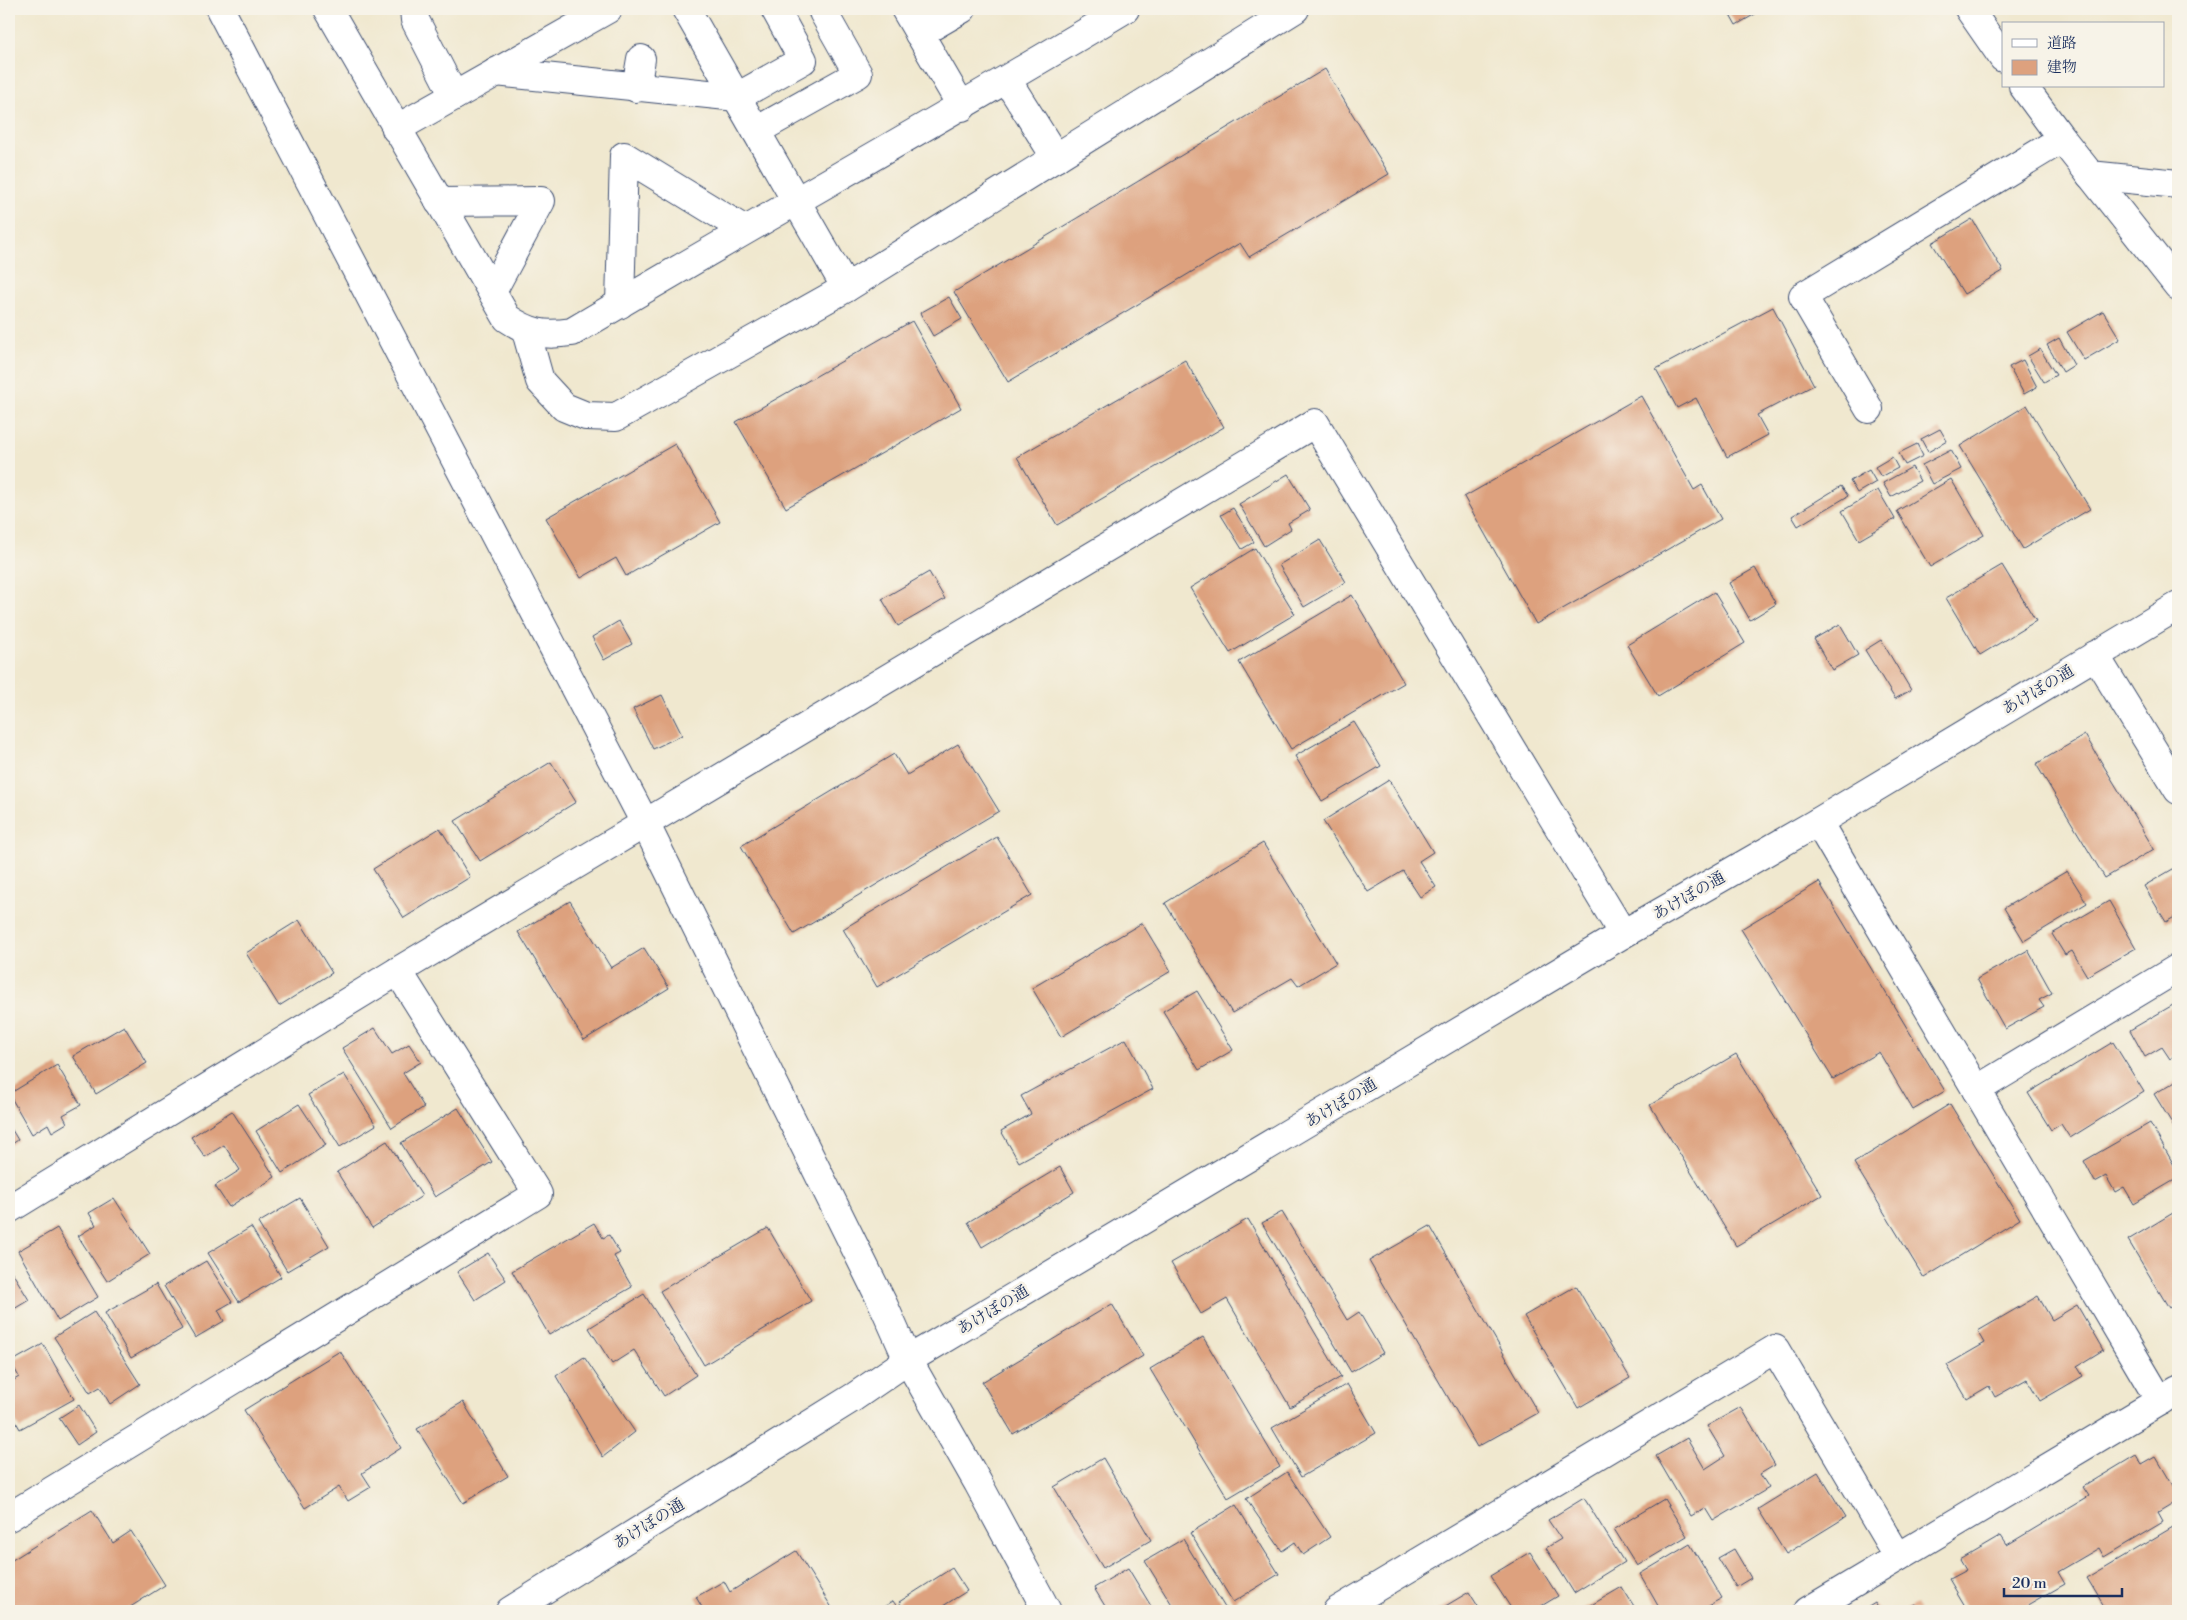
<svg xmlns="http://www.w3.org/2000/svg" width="2187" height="1620" font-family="'Libre Bodoni','Noto Serif JP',serif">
<rect width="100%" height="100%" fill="#f7f3e8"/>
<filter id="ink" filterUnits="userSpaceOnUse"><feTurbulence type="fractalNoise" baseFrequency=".02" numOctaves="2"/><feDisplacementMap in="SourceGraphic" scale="10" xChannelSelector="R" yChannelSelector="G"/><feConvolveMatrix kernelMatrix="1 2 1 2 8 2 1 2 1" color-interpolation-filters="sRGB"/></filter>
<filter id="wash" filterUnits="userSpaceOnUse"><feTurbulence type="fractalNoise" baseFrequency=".0096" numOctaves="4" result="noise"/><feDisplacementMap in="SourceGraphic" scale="20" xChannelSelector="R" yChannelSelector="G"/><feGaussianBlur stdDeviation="1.12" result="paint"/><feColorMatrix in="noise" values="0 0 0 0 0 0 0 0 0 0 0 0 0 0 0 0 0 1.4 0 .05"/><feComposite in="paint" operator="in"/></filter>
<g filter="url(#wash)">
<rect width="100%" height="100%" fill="#f0e8cf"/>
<g id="blocks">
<g fill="#dda17e">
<path d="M 1727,9 L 1764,9 L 1736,25 Z"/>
<path d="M 1325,69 L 1389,174 L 1249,257 L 1240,243 L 1008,382 L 954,292 Z"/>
<path d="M 1972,219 L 2003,271 L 1964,294 L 1932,243 Z"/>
<path d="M 2178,226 L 2178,240 L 2171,232 Z"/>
<path d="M 949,297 L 962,319 L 933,336 L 920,313 Z"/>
<path d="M 1773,307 L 1814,385 L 1757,415 L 1768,435 L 1727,457 L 1696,398 L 1677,408 L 1656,369 Z"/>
<path d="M 2103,311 L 2120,339 L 2084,360 L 2067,332 Z"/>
<path d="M 912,321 L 961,408 L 786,508 L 736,422 Z"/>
<path d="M 2059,338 L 2074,365 L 2063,372 L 2047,345 Z"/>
<path d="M 2040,349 L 2056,375 L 2044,382 L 2028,356 Z"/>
<path d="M 1185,360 L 1224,427 L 1057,525 L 1017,457 Z"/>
<path d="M 2023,360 L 2037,387 L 2024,394 L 2009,367 Z"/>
<path d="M 1641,396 L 1694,490 L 1702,485 L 1721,519 L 1536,624 L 1464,497 Z"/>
<path d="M 2027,405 L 2090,509 L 2023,549 L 1960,446 Z"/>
<path d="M 1940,429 L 1947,441 L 1928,452 L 1921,439 Z"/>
<path d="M 675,444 L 720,522 L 626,576 L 616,558 L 581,578 L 546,518 Z"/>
<path d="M 1917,444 L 1923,456 L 1905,465 L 1899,453 Z"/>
<path d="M 1951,450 L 1961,469 L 1932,484 L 1922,465 Z"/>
<path d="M 1892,457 L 1898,468 L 1881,477 L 1875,467 Z"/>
<path d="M 1912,467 L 1920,481 L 1891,497 L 1883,483 Z"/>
<path d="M 1869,470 L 1876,482 L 1857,493 L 1850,481 Z"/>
<path d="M 1288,474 L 1310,510 L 1288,523 L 1291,529 L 1264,546 L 1239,504 Z"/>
<path d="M 1951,479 L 1984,535 L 1930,567 L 1897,511 Z"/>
<path d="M 1841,486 L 1848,496 L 1798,526 L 1792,516 Z"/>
<path d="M 1878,490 L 1895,519 L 1859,540 L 1842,511 Z"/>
<path d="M 1233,508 L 1254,542 L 1242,549 L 1221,515 Z"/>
<path d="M 1320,540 L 1346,582 L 1304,607 L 1279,565 Z"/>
<path d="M 1255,548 L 1295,614 L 1230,653 L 1190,588 Z"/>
<path d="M 2002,565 L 2036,621 L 1980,655 L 1946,598 Z"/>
<path d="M 1755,568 L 1776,604 L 1750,620 L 1729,583 Z"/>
<path d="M 929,572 L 945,599 L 898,626 L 882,599 Z"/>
<path d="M 1714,592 L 1745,643 L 1658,696 L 1627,645 Z"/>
<path d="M 1352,595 L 1404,683 L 1291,749 L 1239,662 Z"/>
<path d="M 619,621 L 632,644 L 604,660 L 592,637 Z"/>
<path d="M 1840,624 L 1858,655 L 1832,670 L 1814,639 Z"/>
<path d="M 1881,640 L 1911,690 L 1895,699 L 1865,650 Z"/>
<path d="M 662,695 L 682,735 L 653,749 L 633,709 Z"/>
<path d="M 1354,722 L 1381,766 L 1322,801 L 1295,756 Z"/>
<path d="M 2085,735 L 2154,849 L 2105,878 L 2036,764 Z"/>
<path d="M 958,744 L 999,811 L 794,934 L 741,846 L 894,754 L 907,775 Z"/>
<path d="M 551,762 L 576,802 L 480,861 L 455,821 Z"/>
<path d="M 1389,780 L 1433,852 L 1419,861 L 1436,887 L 1420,897 L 1403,871 L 1368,892 L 1323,821 Z"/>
<path d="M 440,828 L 470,877 L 404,918 L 373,869 Z"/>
<path d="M 997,837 L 1032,895 L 877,987 L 843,929 Z"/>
<path d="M 1263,843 L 1336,963 L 1298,986 L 1292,978 L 1232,1013 L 1165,903 Z"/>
<path d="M 2178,866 L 2178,915 L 2166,922 L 2144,886 Z"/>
<path d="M 2067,871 L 2087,903 L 2024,941 L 2004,908 Z"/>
<path d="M 1819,882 L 1945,1091 L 1913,1110 L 1879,1052 L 1833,1079 L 1741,929 Z"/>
<path d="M 570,901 L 611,968 L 644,948 L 669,988 L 584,1040 L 518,932 Z"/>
<path d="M 2109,901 L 2136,948 L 2087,976 L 2072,951 L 2065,955 L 2052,934 Z"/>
<path d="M 299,920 L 332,973 L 279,1006 L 246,953 Z"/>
<path d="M 1142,923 L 1171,971 L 1061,1037 L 1032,988 Z"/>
<path d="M 2028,950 L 2052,993 L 2039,1000 L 2044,1007 L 2005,1029 L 1977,979 Z"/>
<path d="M 1197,991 L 1233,1050 L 1199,1070 L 1163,1011 Z"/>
<path d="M 2178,1002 L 2178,1054 L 2170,1059 L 2162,1047 L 2145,1057 L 2130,1030 Z"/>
<path d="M 124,1026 L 147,1063 L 96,1094 L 73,1056 Z"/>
<path d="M 375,1028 L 392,1054 L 409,1044 L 421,1062 L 403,1073 L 424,1107 L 392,1128 L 342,1048 Z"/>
<path d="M 1126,1039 L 1153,1089 L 1019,1162 L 1001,1131 L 1031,1114 L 1021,1096 Z"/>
<path d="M 2113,1042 L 2144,1092 L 2070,1138 L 2061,1124 L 2051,1130 L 2028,1093 Z"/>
<path d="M 1736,1054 L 1822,1195 L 1736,1246 L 1650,1105 Z"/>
<path d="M 57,1065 L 81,1105 L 63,1115 L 67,1123 L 52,1132 L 48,1124 L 32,1134 L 9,1094 Z"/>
<path d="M 344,1074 L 376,1125 L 340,1147 L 308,1095 Z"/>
<path d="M 2178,1080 L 2178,1133 L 2154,1094 Z"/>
<path d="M 299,1104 L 326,1145 L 282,1173 L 256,1131 Z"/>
<path d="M 1950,1104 L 2020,1219 L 1924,1278 L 1854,1163 Z"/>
<path d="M 458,1108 L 492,1162 L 435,1197 L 401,1143 Z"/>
<path d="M 232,1111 L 275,1177 L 229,1207 L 215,1186 L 240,1170 L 224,1145 L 205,1157 L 191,1137 Z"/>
<path d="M 2150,1123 L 2178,1172 L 2178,1178 L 2134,1204 L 2124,1187 L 2115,1192 L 2106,1176 L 2095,1182 L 2084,1161 Z"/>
<path d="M 9,1125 L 18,1140 L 9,1146 Z"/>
<path d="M 387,1141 L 422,1196 L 372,1228 L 337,1172 Z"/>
<path d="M 1060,1167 L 1074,1192 L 982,1247 L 968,1222 Z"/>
<path d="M 114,1198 L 150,1254 L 107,1281 L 78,1236 L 96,1225 L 89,1213 Z"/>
<path d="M 300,1198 L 329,1246 L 287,1271 L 258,1223 Z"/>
<path d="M 2178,1210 L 2178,1302 L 2169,1308 L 2128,1240 Z"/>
<path d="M 1282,1212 L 1347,1320 L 1359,1312 L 1383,1353 L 1351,1372 L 1262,1223 Z"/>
<path d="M 1248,1219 L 1341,1377 L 1290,1407 L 1227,1299 L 1201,1314 L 1171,1263 Z"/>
<path d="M 594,1223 L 603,1238 L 609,1235 L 620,1253 L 614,1256 L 632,1287 L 549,1335 L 512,1271 Z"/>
<path d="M 1430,1226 L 1538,1413 L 1477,1447 L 1369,1261 Z"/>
<path d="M 251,1227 L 281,1277 L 239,1302 L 208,1253 Z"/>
<path d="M 57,1228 L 98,1297 L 58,1321 L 18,1251 Z"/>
<path d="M 768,1228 L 811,1301 L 704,1365 L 660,1291 Z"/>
<path d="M 488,1253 L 506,1280 L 475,1300 L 457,1272 Z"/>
<path d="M 206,1261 L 232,1302 L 218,1310 L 224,1321 L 195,1338 L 164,1286 Z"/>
<path d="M 12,1272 L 29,1300 L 9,1312 L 9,1274 Z"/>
<path d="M 156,1284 L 182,1329 L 131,1358 L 105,1313 Z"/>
<path d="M 1576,1286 L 1630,1378 L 1578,1408 L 1524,1316 Z"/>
<path d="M 644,1294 L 696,1375 L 664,1396 L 634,1350 L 612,1364 L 589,1328 Z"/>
<path d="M 2038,1296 L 2052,1320 L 2077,1305 L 2103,1350 L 2077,1366 L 2083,1376 L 2040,1401 L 2027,1379 L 1995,1397 L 1989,1386 L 1967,1399 L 1947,1365 L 1985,1343 L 1978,1331 Z"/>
<path d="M 1112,1304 L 1143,1356 L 1013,1434 L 982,1382 Z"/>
<path d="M 94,1312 L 140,1384 L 110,1404 L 100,1387 L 90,1393 L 54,1337 Z"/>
<path d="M 1203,1337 L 1280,1467 L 1228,1498 L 1150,1369 Z"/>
<path d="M 43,1344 L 74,1399 L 20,1429 L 9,1410 L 9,1383 L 19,1377 L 11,1362 Z"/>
<path d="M 340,1351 L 401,1448 L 362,1473 L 371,1487 L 348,1501 L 339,1487 L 305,1508 L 244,1410 Z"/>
<path d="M 584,1357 L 635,1432 L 603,1457 L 556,1376 Z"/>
<path d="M 1347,1384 L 1376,1433 L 1301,1477 L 1272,1428 Z"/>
<path d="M 463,1402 L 508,1476 L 463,1503 L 417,1429 Z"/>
<path d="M 79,1405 L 96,1432 L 77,1445 L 59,1418 Z"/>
<path d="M 1741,1407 L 1775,1465 L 1760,1474 L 1769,1488 L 1713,1521 L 1705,1508 L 1691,1516 L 1656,1456 L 1687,1438 L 1705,1469 L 1725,1456 L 1707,1426 Z"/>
<path d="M 2136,1455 L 2142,1465 L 2156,1457 L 2178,1494 L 2178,1501 L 2158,1513 L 2163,1522 L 2104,1557 L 2099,1548 L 2058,1572 L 2065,1584 L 2018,1611 L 2000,1611 L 1998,1608 L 1992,1611 L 1968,1611 L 1949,1579 L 1966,1570 L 1960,1560 L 2001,1536 L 2007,1545 L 2089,1496 L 2083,1487 Z"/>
<path d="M 1103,1458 L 1151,1540 L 1103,1568 L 1054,1487 Z"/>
<path d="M 1287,1472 L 1330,1537 L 1303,1555 L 1295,1542 L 1282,1551 L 1246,1499 Z"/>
<path d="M 1818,1472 L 1846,1517 L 1786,1554 L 1758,1509 Z"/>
<path d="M 1584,1498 L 1624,1562 L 1574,1593 L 1546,1548 L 1561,1539 L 1548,1520 Z"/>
<path d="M 1664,1499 L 1687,1536 L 1637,1566 L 1614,1529 Z"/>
<path d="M 1236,1505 L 1279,1574 L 1233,1602 L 1190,1533 Z"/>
<path d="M 92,1510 L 113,1543 L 131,1531 L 165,1585 L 124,1611 L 9,1611 L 9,1562 Z"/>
<path d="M 2178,1524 L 2178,1611 L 2107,1611 L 2087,1578 Z"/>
<path d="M 1183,1539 L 1227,1611 L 1176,1611 L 1145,1561 Z"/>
<path d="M 1690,1544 L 1722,1598 L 1699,1611 L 1661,1611 L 1640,1574 Z"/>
<path d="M 1734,1549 L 1751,1578 L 1736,1587 L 1718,1558 Z"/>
<path d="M 796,1551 L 834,1611 L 699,1611 L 703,1609 L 696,1597 L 724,1581 L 730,1592 Z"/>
<path d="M 1530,1552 L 1558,1596 L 1533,1611 L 1513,1611 L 1490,1576 Z"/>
<path d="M 952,1568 L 967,1591 L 935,1611 L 906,1611 L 899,1602 Z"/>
<path d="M 1128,1568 L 1154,1611 L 1108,1611 L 1094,1588 Z"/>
<path d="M 1622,1587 L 1637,1611 L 1581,1611 Z"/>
<path d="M 1469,1592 L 1481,1611 L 1437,1611 Z"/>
<path d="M 893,1601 L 900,1611 L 877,1611 Z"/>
<path d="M 1875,1603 L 1880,1611 L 1862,1611 Z"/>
<path d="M 1916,1605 L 1920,1611 L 1905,1611 Z"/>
</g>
</g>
</g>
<g filter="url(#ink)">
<use href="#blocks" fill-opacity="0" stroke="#3b4b6f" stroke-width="1"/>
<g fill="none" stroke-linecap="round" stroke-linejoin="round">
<g stroke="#3b4b6f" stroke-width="30">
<g id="minor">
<path d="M 220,9 L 645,823 L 884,1306 L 908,1360 L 978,1483 L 1047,1611"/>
<path d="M 328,9 L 507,318 C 531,334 544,336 572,332 C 755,223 942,119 1125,9"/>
<path d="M 414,9 L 415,20 L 454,96"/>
<path d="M 686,9 L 846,288"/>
<path d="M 905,9 L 962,107"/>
<path d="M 1969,9 L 2003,58"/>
<path d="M 919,34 L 962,9"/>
<path d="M 496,72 L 737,97 L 803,60 L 775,9"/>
<path d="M 1007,80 L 1056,158"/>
<path d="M 2023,86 L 2062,139 L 2178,286"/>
<path d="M 636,88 L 641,59"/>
<path d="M 396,129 L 608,9"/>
<path d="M 756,131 L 858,74 L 823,12 L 829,9"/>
<path d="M 2090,175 L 2178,184"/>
<path d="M 439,202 L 541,201 L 492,292"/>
<path d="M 620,304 L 624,156 L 745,230"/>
<path d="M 526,331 L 540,381 L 564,407 L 586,416 L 616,417 L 846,288 L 1295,9"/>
<path d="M 1869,409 L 1803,296 L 2062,139"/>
<path d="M 2095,655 L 2178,790"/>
<path d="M 1818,822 L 2160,1401"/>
<path d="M 1976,1090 L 2178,968"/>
<path d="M 9,1209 L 398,971 L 1315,423 L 1623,934"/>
<path d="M 9,1517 L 538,1194 L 398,971"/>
<path d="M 510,1611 L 854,1397 L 908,1360 L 1623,934 L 1818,822 L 2178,606"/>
<path d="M 1337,1611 L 1775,1349 L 1898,1557"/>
<path d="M 1808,1611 L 2178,1390"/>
</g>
</g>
<use href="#minor" stroke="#fff" stroke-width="28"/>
</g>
</g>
<g text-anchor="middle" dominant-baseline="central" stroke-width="5" stroke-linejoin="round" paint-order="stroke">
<g font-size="16" fill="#1b2f5e" stroke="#f7f3e8">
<text transform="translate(2038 690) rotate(-31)">あけぼの通</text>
<text transform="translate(1689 896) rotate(-30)">あけぼの通</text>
<text transform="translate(1341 1103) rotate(-31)">あけぼの通</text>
<text transform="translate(993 1310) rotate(-31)">あけぼの通</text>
<text transform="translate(649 1524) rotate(-32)">あけぼの通</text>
</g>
</g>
<rect width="2187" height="1620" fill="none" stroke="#f7f3e8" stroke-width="30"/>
<rect x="2002" y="22" width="162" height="65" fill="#f7f3e8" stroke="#9fa5b1"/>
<rect x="2012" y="39" width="25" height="8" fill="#ffffff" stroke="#9fa5b1"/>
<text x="2047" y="48" font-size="15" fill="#1b2f5e">道路</text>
<rect x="2012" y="60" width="25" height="15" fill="#dda17e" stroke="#9fa5b1"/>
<text x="2047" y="72" font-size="15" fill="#1b2f5e">建物</text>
<path d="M2004 1588v8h118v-8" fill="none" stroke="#1b2f5e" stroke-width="2.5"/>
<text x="2012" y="1588" font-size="15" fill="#1b2f5e" stroke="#f7f3e8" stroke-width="4" paint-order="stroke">20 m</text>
</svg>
